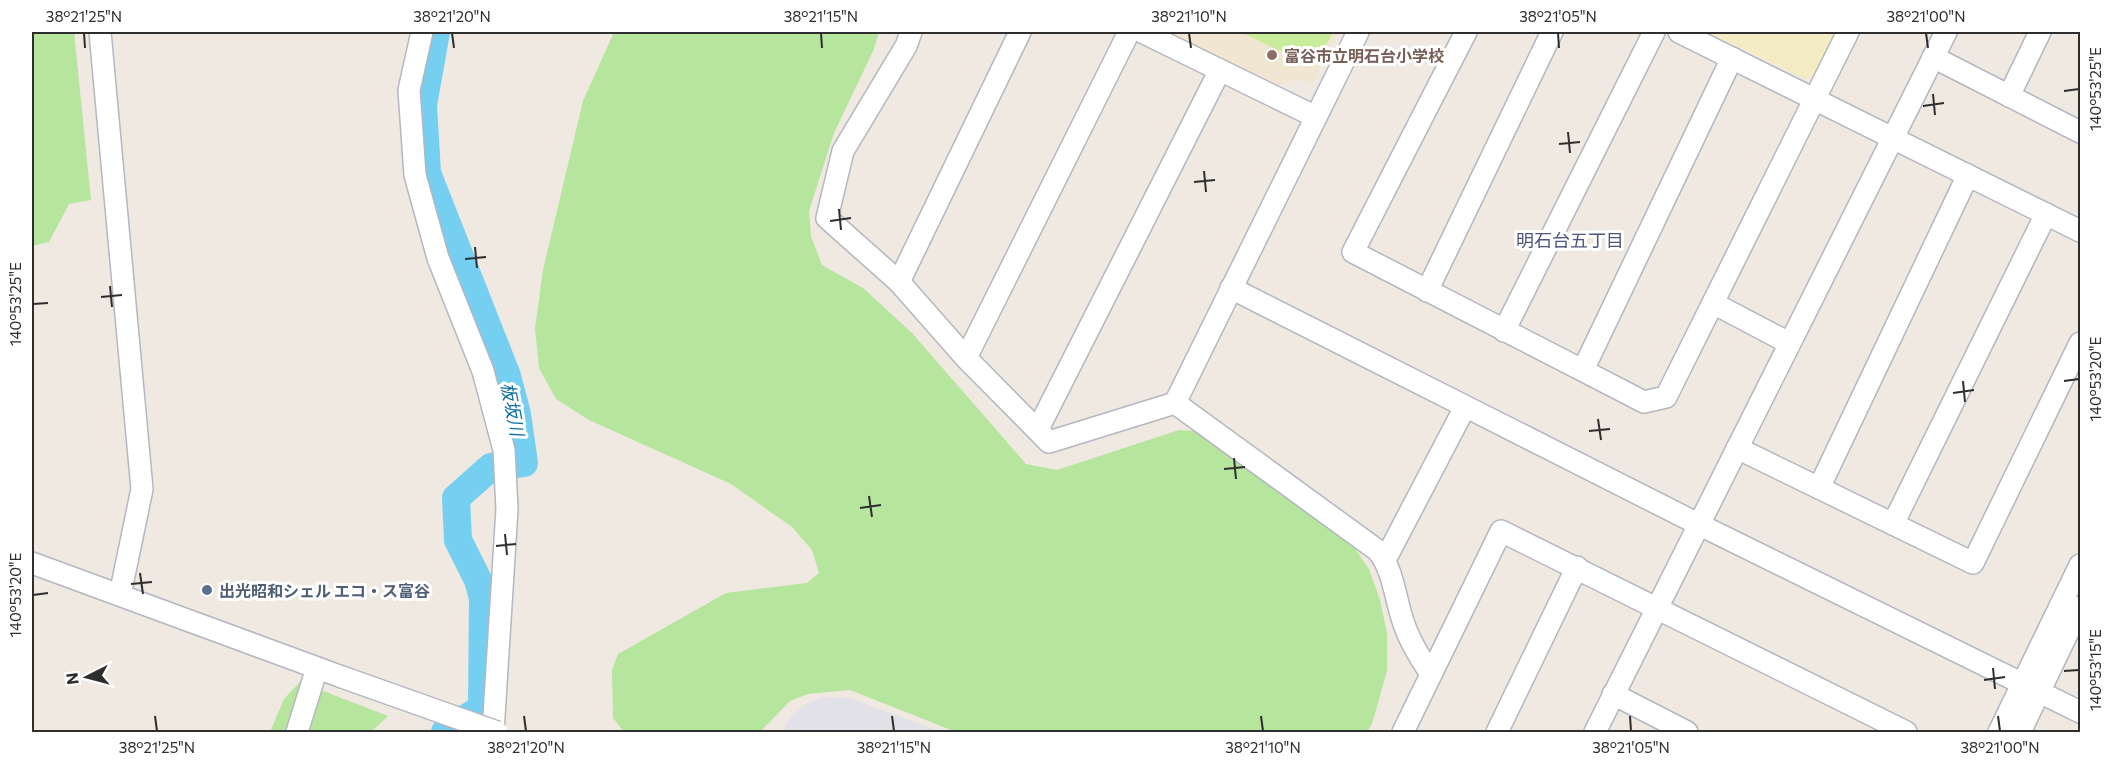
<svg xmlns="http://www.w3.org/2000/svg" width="2112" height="764" font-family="Commissioner,'Noto Sans JP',sans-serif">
<rect width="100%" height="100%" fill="#efe9e1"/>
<path fill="#e3e1e8" d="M 824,697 L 850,698 L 941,732 L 782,732 L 792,716 L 806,704 Z"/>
<path fill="#f0e6d1" d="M 1168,32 L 1338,32 L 1312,84 L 1301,79 L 1277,84 Z"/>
<g fill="#b6e59e">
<path d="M 32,32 L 74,32 L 91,200 L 69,204 L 49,242 L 32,246 Z"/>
<path d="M 614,32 L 879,32 L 874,49 L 834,133 L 809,211 L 811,236 L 822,265 L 863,288 L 912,333 L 1026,464 L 1057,470 L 1179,430 L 1195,431 L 1347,537 L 1369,569 L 1380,600 L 1387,633 L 1387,671 L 1372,724 L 1367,732 L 956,732 L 850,690 L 808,694 L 790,701 L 760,732 L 624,732 L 613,718 L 612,670 L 618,654 L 726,593 L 807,583 L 819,573 L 812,550 L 792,527 L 731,484 L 589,420 L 556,399 L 539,368 L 535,328 L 543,270 L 583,101 Z"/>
<path d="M 300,682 L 388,716 L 371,732 L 270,732 L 284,699 Z"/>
</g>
<path fill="#f3ecc5" d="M 1706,32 L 1839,32 L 1820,73 L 1805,79 Z"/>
<path fill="#c9ec9a" d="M 1240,32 L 1333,32 L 1315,67 Z"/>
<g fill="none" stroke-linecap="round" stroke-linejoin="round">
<path stroke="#75cff0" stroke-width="28" d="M 436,32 L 423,105 L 427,173 L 507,376 L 517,414 L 524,463 L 491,467 L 456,498 L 458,540 L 478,580 L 483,598 L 482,708 L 445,732"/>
<g stroke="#b4b7c1" stroke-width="24">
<g id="minor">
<path d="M 100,32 L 142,489 L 120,595"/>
<path d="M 422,32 L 409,90 L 415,175 L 438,258 L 483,371 L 504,450 L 507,509 L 493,732"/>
<path d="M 911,32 L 906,46 L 843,151 L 827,218 L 899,282 L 966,358 L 1049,442 L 1175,403 L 1358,32"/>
<path d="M 1142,32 L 1316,117"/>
<path d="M 1466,32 L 1353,252 L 1644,402 L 1666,397 L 1848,32"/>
<path d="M 1679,32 L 2080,231"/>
<path d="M 1933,57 L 2080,132"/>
<path d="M 2009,96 L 2040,32"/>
<path d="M 899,282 L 1020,32"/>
<path d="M 1231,288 L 1698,524 L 2080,712"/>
<path d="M 1427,291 L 1552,32"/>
<path d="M 1713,303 L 1789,343"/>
<path d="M 1504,331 L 1654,32"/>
<path d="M 966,358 L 1129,32"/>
<path d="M 1583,370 L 1732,58"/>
<path d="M 1175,403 L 1377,550 C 1394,569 1395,600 1404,624 C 1410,642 1420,658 1431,674"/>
<path d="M 1038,429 L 1220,70"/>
<path d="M 1737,448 L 1973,563 L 2080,343"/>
<path d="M 1819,488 L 1968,175"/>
<path d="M 1893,524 L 2046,214"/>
<path d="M 1385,560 L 1465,407"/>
<path d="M 32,563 L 342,677"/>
<path d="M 1613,694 L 1687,732"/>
<path d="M 297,732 L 317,668"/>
<path d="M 1403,732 L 1501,531 L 1906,732"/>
<path d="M 1497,732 L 1577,567"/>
<path d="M 1595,732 L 1946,32"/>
<path d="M 1999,732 L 2080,565"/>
<path d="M 2020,732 L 2080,607"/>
</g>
</g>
<use href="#minor" stroke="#fff" stroke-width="21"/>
<g stroke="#b4b7c1" stroke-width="24" stroke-linecap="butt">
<path id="minor-bridge" d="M 342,677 L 497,732"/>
</g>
<use href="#minor-bridge" stroke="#fff" stroke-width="21"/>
</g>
<path fill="none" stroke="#2e2e2e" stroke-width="2" d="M 84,33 L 85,48M 452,33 L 454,48M 821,33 L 822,48M 1189,33 L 1191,48M 1558,33 L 1559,48M 1926,33 L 1928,48M 2064,91 L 2079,89M 1933,94 L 1935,115M 1923,106 L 1944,103M 1568,132 L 1570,153M 1559,144 L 1580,142M 1204,171 L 1206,192M 1194,182 L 1215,180M 839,209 L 841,230M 830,221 L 851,218M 475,247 L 477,268M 465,259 L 486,257M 110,286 L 112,307M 101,297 L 122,295M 33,304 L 48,303M 1963,381 L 1965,402M 2064,381 L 2079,379M 1953,393 L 1974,390M 1598,419 L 1601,440M 1589,431 L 1610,429M 1234,458 L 1236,479M 1224,469 L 1245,467M 869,496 L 872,517M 860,508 L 881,505M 505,534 L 507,555M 496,546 L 516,544M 140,573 L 143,594M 131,584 L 152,582M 33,595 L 48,593M 1993,668 L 1995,689M 2064,671 L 2079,670M 1984,680 L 2005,677M 155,716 L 157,731M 524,716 L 526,731M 892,716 L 894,731M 1261,716 L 1263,731M 1630,716 L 1631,731M 1998,716 L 2000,731"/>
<circle fill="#8d6e63" stroke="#fff" stroke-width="2" cx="1272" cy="55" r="6"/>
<circle fill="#5c6f8a" stroke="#fff" stroke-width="2" cx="207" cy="590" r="6"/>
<g text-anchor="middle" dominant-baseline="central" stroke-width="6" stroke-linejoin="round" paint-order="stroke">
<g font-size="16" font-weight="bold" fill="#785e54" stroke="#fff" text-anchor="start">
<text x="1284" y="55">富谷市立明石台小学校</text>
</g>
<g font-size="16" font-weight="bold" fill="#4e5e75" stroke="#fff" text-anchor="start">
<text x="219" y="590">出光昭和シェル エコ・ス富谷</text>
</g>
<g font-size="18" fill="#4d5680" stroke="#fff">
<text x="1570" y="240">明石台五丁目</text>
</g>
<g font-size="18" font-style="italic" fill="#0d6fa3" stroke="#fff">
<text transform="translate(513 409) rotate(79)">板坂川</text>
</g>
</g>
<rect width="2112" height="764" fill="none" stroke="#ffffff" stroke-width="66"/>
<g transform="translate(87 677) rotate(264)" stroke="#ffffff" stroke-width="4.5" paint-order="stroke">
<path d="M0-4.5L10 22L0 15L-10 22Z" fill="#2e2e2e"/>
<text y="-9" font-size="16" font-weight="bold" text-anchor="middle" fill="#2e2e2e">N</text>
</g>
<rect x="33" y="33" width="2046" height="698" fill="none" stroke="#2e2e2e" stroke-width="2"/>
<g font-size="15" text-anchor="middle" fill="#2e2e2e">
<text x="84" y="22">38°21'25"N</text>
<text x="452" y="22">38°21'20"N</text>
<text x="821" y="22">38°21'15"N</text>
<text x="1189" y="22">38°21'10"N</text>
<text x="1558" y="22">38°21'05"N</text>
<text x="1926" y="22">38°21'00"N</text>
<text transform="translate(2096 89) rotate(-90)" y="5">140°53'25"E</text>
<text transform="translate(16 304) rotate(-90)" y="5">140°53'25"E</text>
<text transform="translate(2096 379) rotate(-90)" y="5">140°53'20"E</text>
<text transform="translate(16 595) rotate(-90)" y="5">140°53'20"E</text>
<text transform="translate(2096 670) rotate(-90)" y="5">140°53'15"E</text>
<text x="157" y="753">38°21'25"N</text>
<text x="526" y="753">38°21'20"N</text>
<text x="894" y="753">38°21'15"N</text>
<text x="1263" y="753">38°21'10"N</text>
<text x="1631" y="753">38°21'05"N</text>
<text x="2000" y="753">38°21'00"N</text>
</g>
</svg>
